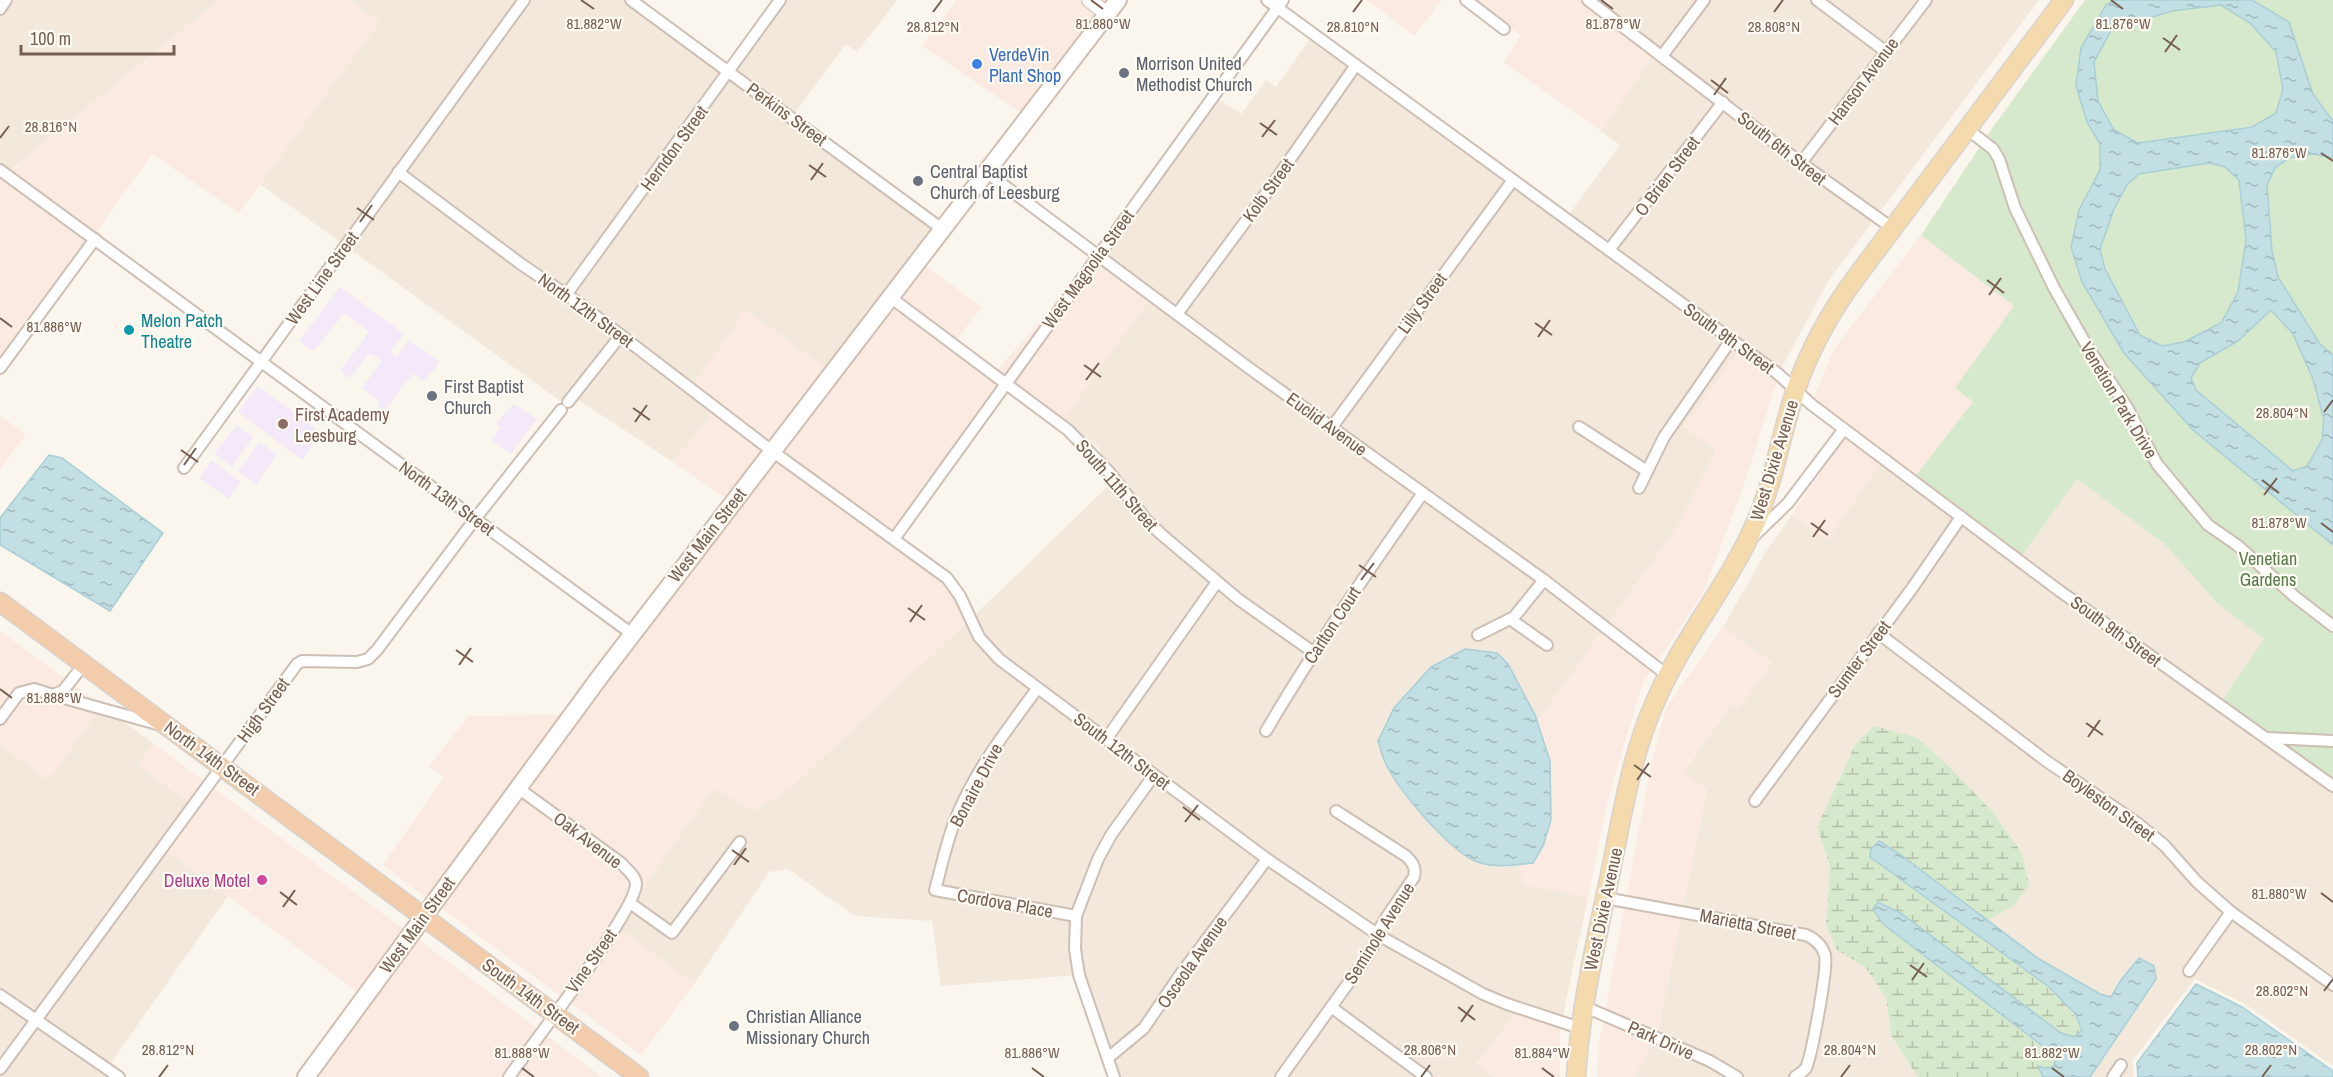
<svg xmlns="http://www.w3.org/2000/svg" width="2333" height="1077" font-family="'Archivo Narrow',sans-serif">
<defs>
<pattern id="wetland-marsh" width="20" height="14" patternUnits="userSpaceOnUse" patternTransform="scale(1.5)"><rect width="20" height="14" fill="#d7e9cc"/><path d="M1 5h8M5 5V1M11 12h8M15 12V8" fill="none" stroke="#b3c0a8"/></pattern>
<pattern id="water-ripples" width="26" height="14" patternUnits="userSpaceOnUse" patternTransform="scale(1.5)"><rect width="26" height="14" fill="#c2dfe4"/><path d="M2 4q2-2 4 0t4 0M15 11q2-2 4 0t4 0" fill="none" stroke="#a2b8bb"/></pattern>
</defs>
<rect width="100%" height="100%" fill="#fbf6ed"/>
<g fill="#f3e8dc">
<path d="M 0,0 L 219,0 L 6,173 L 0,168 Z"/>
<path d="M 349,0 L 629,0 L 727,69 L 778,0 L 897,0 L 857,52 L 846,44 L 792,117 L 938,225 L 827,369 L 744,309 L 738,321 L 720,404 L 673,462 L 577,399 L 570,408 L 260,184 L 379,22 Z"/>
<path d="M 1613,0 L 2039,0 L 1830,278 L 1781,369 L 1684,427 L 1716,450 L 1678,526 L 1537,722 L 1508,664 L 1497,653 L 1431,667 L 1394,708 L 1378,741 L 1387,766 L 1405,793 L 1504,866 L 1520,865 L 1523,884 L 1588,897 L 1560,1030 L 1518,1010 L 1477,1064 L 1494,1077 L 1113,1077 L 1078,975 L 941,986 L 932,921 L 855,916 L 788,869 L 769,872 L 694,984 L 615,926 L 713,789 L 789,789 L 1002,589 L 1114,480 L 1099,448 L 1062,422 L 1098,255 L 1213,95 L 1241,114 L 1266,80 L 1276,87 L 1312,36 L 1565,220 L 1620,145 L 1601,131 L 1656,51 L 1604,12 Z"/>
<path d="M 1884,459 L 2077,479 L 2274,625 L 2220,705 L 2333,784 L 2333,1066 L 2245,1004 L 2195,979 L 2133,1060 L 2133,1077 L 2090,1077 L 2156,979 L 2154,966 L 2121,980 L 2111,997 L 2100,994 L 2039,959 L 1988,920 L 2014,906 L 1991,810 L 1950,767 L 1916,737 L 1874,726 L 1856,743 L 1817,827 L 1830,867 L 1826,925 L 1836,948 L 1866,968 L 1886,998 L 1891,1037 L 1918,1077 L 1633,1077 L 1656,1039 L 1707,790 L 1683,772 L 1732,704 L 1738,708 L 1772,663 L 1723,627 L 1765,553 L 1791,516 L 1827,540 Z"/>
<path d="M 102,706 L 153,743 L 138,766 L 193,805 L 162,848 L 228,896 L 108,1067 L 122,1077 L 0,1077 L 0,745 L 48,780 Z"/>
</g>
<g fill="#faeae2">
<path d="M 219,0 L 349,0 L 379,22 L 239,213 L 152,154 L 0,367 L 0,168 L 6,173 Z"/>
<path d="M 956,0 L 1080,0 L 1099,14 L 1023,114 L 922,46 Z"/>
<path d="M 1367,0 L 1442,0 L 1414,36 Z"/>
<path d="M 1472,0 L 1613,0 L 1604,11 L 1656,51 L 1601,131 L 1503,62 L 1521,36 Z"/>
<path d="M 1921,235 L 2015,306 L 1955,388 L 1973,402 L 1913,479 L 1884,459 L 1827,541 L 1791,516 L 1849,431 L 1812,402 L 1834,349 Z"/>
<path d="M 1098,255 L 1153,295 L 1062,422 L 1007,382 L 893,538 L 954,585 L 970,619 L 789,789 L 755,811 L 713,789 L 616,926 L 694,984 L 641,1055 L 438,906 L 923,264 L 982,307 L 953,344 L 995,373 Z"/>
<path d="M 744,309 L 827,369 L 727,499 L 673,462 L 720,404 L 693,385 L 738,321 Z"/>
<path d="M 1744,343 L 1781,369 L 1741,493 L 1703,593 L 1642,685 L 1607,803 L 1588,897 L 1522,884 L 1520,865 L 1533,863 L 1550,761 L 1537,722 L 1678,526 L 1716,450 L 1683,427 Z"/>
<path d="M 0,416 L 26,434 L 0,469 Z"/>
<path d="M 1723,627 L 1772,663 L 1739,709 L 1732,704 L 1683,771 L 1707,790 L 1656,1039 L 1633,1077 L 1597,1077 L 1599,1044 L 1652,760 L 1666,708 Z"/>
<path d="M 0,631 L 102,706 L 48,780 L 0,745 Z"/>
<path d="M 565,715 L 428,899 L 383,865 L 444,777 L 429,766 L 469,716 Z"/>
<path d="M 153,743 L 405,930 L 359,993 L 162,848 L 193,805 L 138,766 Z"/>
<path d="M 415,937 L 602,1077 L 315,1077 Z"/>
<path d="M 1518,1010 L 1560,1030 L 1560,1077 L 1494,1077 L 1477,1065 Z"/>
</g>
<g fill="#f3e9f8">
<path d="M 340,287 L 404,334 L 390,353 L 396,357 L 409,340 L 440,362 L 424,382 L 414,374 L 409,378 L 385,411 L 377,405 L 380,401 L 362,388 L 382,360 L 369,353 L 350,378 L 340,371 L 369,332 L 344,313 L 314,351 L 299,341 Z"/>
<path d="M 258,386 L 321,433 L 302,460 L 238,412 Z"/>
<path d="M 514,404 L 537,419 L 511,454 L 491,440 L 501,427 L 496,423 Z"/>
<path d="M 237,425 L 253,437 L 232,467 L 214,454 Z"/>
<path d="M 259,442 L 277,454 L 256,485 L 238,471 Z"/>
<path d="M 212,460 L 241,482 L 229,499 L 199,478 Z"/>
</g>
<path fill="url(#wetland-marsh)" d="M 1874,726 L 1916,737 L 1950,767 L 1991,810 L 2022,853 L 2029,885 L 2014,906 L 1988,920 L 1901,855 L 1879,842 C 1919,878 1959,915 2000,950 C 2030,974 2066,994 2082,1030 L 2074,1037 L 2061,1033 L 1873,909 L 1883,924 L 2057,1057 L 2053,1067 L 2039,1067 L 2043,1077 L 1918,1077 L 1891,1036 L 1886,998 L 1866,968 L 1836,949 L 1826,925 L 1830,867 L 1817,827 L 1856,743 Z"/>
<g fill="#d7e9cc">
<path d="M 2085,0 L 2115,0 L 2106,6 L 2081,48 L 2087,122 L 2100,144 L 2100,170 L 2079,210 L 2124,353 L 2193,430 L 2333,545 L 2333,784 L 2219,705 L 2264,639 L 2217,603 L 2166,545 L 2077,479 L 2020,558 L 1913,479 L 1973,402 L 1955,388 L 2014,306 L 1921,235 L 1991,130 Z"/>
<path d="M 2252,0 L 2333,0 L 2333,121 L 2313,94 L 2289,22 Z"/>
<path d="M 2221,5 L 2250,23 L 2276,52 L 2283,89 L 2276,113 L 2252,126 L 2138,143 L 2114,130 L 2098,101 L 2094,62 L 2112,29 L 2172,11 Z"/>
<path d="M 2314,154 L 2333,158 L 2333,355 L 2320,344 L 2278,277 L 2272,251 L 2267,185 L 2275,168 L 2289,158 Z"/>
<path d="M 2209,163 L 2225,167 L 2239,180 L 2246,240 L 2238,292 L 2221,323 L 2184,342 L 2162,346 L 2140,335 L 2105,269 L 2100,249 L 2114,209 L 2127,185 L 2140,174 Z"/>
<path d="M 2271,310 L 2293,334 L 2313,379 L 2324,420 L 2322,440 L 2307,466 L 2293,471 L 2196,390 L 2191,378 L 2200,363 L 2238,341 Z"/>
</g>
<g fill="url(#water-ripples)" stroke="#a9ced5" stroke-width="1.5" fill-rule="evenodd">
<path d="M 2115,0 L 2252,0 L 2289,22 L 2313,94 L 2333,121 L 2333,158 L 2314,154 L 2289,158 L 2275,168 L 2267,185 L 2272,251 L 2278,277 L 2320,344 L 2333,355 L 2333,545 L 2193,430 L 2124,353 L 2082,282 L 2071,247 L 2079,210 L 2100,170 L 2100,144 L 2087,122 L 2076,85 L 2081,48 L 2106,5 ZM 2221,5 L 2250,23 L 2276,52 L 2283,89 L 2276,113 L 2252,127 L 2138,143 L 2114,130 L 2098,101 L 2094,62 L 2112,29 L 2172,11 ZM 2209,163 L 2225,167 L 2239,180 L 2246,240 L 2238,292 L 2221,323 L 2184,342 L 2162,346 L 2140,335 L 2105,269 L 2100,249 L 2114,209 L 2127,185 L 2139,174 ZM 2271,310 L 2293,334 L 2313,379 L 2324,420 L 2322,440 L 2307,466 L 2293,471 L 2196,390 L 2191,378 L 2200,363 L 2238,341 Z"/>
<path d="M 49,455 L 62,458 L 163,533 L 110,611 L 0,545 L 0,518 Z"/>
<path d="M 1465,649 L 1497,653 L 1508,664 L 1535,715 L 1550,761 L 1551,820 L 1543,846 L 1533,863 C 1514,865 1491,869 1473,860 C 1446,846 1402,794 1388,768 C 1383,760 1381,750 1378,741 L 1394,708 L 1431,667 Z"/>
<path d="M 1879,841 L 1901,855 L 2039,959 L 2100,994 L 2111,997 L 2121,980 L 2139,958 L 2154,966 L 2156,979 L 2090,1077 L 2043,1077 L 2038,1066 L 2044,1068 L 2053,1067 L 2057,1057 L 1883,924 L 1873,909 L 1878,902 L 1902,914 L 2061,1033 L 2074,1037 L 2082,1030 L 2075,1014 L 2049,987 L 1870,857 L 1871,849 Z"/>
<path d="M 2196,984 L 2242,1007 L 2333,1071 L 2333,1077 L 2138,1077 L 2137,1063 Z"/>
</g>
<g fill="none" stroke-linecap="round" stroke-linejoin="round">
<g stroke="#cdbfb3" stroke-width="14">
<g id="minor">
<path d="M 631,0 L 942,229"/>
<path d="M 1267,0 L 1777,373 L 1812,405 L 2057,589 L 2333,786"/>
<path d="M 1466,0 L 1504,29"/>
<path d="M 1588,0 L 1801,163 L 1892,228"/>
<path d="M 1817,0 L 1885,51"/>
<path d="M 0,9 L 6,0"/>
<path d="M 1662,56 L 1704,0"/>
<path d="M 1967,129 L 1993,149 L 1999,159 L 2015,208 L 2054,288 L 2087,346 L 2128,409 L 2157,464 L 2208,525 L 2237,545 L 2294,596 L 2333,626"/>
<path d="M 1801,163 L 1926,0"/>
<path d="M 0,170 L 632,634"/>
<path d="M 398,172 L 521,264 L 580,304 L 772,451 L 947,578 L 960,596 L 979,637 L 999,659 L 1267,859 L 1380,936 L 1483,994 L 1507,1004 L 1580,1028"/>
<path d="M 986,172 L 1249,368 L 1544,580 L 1667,675"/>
<path d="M 1609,250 L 1723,102"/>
<path d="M 566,295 L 780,0"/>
<path d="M 890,297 L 1068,430 L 1110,473 L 1147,521 L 1161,534 L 1238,599 L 1313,652"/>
<path d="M 1177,314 L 1265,195 L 1356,65"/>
<path d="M 0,368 L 95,239"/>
<path d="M 568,402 L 621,335"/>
<path d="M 1332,427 L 1513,180"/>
<path d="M 1579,427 L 1647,471"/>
<path d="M 184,468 L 524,0"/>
<path d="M 1639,488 L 1664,437 L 1731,340"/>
<path d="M 1755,535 L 1788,503 L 1844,429"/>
<path d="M 894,539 L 1283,0"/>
<path d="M 1510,619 L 1547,645"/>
<path d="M 1878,633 L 2045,760 L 2137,823 L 2164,845 L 2197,882 L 2231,912 L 2333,985"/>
<path d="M 1478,635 L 1514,617 L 1544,580"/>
<path d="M 1037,689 C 1006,731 973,773 954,823 C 946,845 941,868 935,890 L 1076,916"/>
<path d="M 53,695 L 157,724"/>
<path d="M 0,719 L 19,693 L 34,689 L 53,695 L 63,691 L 84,664"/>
<path d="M 1266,731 C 1314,649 1368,571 1423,493"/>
<path d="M 1107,738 L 1217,582"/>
<path d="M 2267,738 L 2333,741"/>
<path d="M 1755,801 L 1913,587 L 1961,517"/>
<path d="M 1605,898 L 1806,935 C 1815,939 1822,945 1825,955 C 1828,968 1812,1054 1806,1068 C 1803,1072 1799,1074 1795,1077"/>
<path d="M 630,903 L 672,933 L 740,842"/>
<path d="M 2189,971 L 2231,912"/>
<path d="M 0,995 L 119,1077"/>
<path d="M 1583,1006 L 1710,1061 L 1737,1077"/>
<path d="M 1331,1007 L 1426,1077"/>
<path d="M 1108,1058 L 1144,1028 L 1180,975 L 1267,859"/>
<path d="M 0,1069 L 297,664 L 302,661 L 357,662 L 368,659 L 377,650 L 475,519 L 561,410"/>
<path d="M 509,1077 C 530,1047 636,911 636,884 C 636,876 626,869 621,863 L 518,788"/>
<path d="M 1114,1077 L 1079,975 L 1075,949 L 1076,916 L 1098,859 L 1111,835 L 1154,775"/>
<path d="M 1281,1077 L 1362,964 L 1380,936 L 1380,928 L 1386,918 L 1414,877 C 1416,867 1413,863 1406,856 L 1336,811"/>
<path d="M 2113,1077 L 2121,1065"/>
</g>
</g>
<g stroke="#cdbfb3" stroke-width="16">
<path id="tertiary" d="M 1089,0 L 1107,14"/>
</g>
<g stroke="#d0bfb1" stroke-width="20">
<path id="secondary" d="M 306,1077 L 602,674 L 1118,0"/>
</g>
<g stroke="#d9d2ce" stroke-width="21">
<path id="primary" d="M 1576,1077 C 1580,1009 1596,942 1610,875 C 1622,816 1631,755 1656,700 C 1683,637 1729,585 1756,522 C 1774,480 1781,435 1795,392 C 1809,350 1831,311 1857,276 L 2064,0"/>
</g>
<g stroke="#d9d2ce" stroke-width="21">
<path id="trunk" d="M 0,602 L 639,1077"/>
</g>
<use href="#minor" stroke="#fff" stroke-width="10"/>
<use href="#tertiary" stroke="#fff" stroke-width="14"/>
<use href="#secondary" stroke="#fff" stroke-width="16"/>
<use href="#primary" stroke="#f4daac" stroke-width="18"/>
<use href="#trunk" stroke="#f2ccab" stroke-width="18"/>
</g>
<path fill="none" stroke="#765e51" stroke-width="2" d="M 581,0 L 594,9M 1091,0 L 1103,9M 1601,0 L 1613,9M 2111,0 L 2123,9M 933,12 L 942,0M 1353,12 L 1362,0M 1774,12 L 1783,0M 2163,38 L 2180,50M 2165,52 L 2177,35M 1711,80 L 1728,93M 1714,95 L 1726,78M 1260,123 L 1277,135M 1262,137 L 1275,120M 0,138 L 9,126M 2321,153 L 2333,161M 809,165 L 826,177M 811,180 L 823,163M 357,208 L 374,220M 360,222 L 372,205M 1987,280 L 2004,293M 1989,295 L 2001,278M 0,318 L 12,327M 1535,323 L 1552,335M 1538,337 L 1550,320M 1084,365 L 1101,377M 1086,380 L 1099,363M 633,408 L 650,420M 2324,412 L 2333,400M 635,422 L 647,405M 181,450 L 198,462M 184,465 L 196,448M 2262,480 L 2279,493M 2264,495 L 2277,478M 1811,523 L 1828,535M 2321,523 L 2333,532M 1813,537 L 1825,520M 1359,565 L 1376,577M 1361,580 L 1374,563M 908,608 L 925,620M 910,622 L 922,605M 456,650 L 473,662M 459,665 L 471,648M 0,689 L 12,698M 2086,723 L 2103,735M 2088,737 L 2100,720M 1634,765 L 1651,777M 1637,780 L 1649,763M 1183,807 L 1200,820M 1185,822 L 1198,805M 732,850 L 749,862M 734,865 L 746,848M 280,892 L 297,905M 2321,893 L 2333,902M 283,907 L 295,890M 1910,965 L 1927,977M 1912,980 L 1924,963M 2324,991 L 2333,979M 1458,1007 L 1475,1020M 1461,1022 L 1473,1005M 522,1068 L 534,1077M 1032,1068 L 1044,1077M 1542,1068 L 1554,1077M 2052,1068 L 2064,1077M 159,1077 L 168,1065M 1421,1077 L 1430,1065M 1841,1077 L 1850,1065M 2262,1077 L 2271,1065"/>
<circle fill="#3f7fe0" stroke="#fefaf4" stroke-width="2" cx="977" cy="64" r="6"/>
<g fill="#6b7280" stroke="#fefaf4" stroke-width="2">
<circle cx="1124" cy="73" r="6"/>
<circle cx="918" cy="181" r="6"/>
<circle cx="432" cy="396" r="6"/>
<circle cx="734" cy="1026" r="6"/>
</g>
<circle fill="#0f9aa8" stroke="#fefaf4" stroke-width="2" cx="129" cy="330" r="6"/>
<circle fill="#8d6e63" stroke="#fefaf4" stroke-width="2" cx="283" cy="424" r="6"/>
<circle fill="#d1479c" stroke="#fefaf4" stroke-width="2" cx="262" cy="880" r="6"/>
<g text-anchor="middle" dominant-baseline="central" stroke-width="4.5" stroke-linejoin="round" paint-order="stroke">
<g font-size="18" fill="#366cbe" stroke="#fefaf4" text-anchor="start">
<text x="989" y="54">VerdeVin<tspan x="989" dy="21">Plant Shop</tspan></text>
</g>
<g font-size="18" fill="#5b616d" stroke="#fefaf4" text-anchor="start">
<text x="1136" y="63">Morrison United<tspan x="1136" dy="21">Methodist Church</tspan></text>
<text x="930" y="171">Central Baptist<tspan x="930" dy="21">Church of Leesburg</tspan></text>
<text x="444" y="386">First Baptist<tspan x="444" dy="21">Church</tspan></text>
<text x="746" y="1016">Christian Alliance<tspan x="746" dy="21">Missionary Church</tspan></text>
</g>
<g font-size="18" fill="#765e51" stroke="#fefaf4">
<text transform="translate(1863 81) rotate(-53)">Hanson Avenue</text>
<text transform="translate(787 114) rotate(36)">Perkins Street</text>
<text transform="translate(674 148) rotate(-54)">Herndon Street</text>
<text transform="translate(1782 148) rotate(38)">South 6th Street</text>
<text transform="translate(1667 176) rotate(-53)">O Brien Street</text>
<text transform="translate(1268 190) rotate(-54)">Kolb Street</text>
<text transform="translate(1088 269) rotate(-54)">West Magnolia Street</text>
<text transform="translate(322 278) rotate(-54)">West Line Street</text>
<text transform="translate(1422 303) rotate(-54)">Lilly Street</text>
<text transform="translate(586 310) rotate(36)">North 12th Street</text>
<text transform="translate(1729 338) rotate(36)">South 9th Street</text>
<text transform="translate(2119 400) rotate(59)">Venetion Park Drive</text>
<text transform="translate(1327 424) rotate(36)">Euclid Avenue</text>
<text transform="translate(1774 460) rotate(-73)">West Dixie Avenue</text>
<text transform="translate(1117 485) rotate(49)">South 11th Street</text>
<text transform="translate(447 498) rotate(36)">North 13th Street</text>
<text transform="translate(707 535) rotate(-52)">West Main Street</text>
<text transform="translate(1332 625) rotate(-57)">Carlton Court</text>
<text transform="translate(2116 631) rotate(36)">South 9th Street</text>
<text transform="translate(1859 659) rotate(-53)">Sumter Street</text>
<text transform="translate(263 710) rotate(-54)">High Street</text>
<text transform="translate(1122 751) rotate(37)">South 12th Street</text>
<text transform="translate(212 758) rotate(36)">North 14th Street</text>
<text transform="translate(976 785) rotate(-62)">Bonaire Drive</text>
<text transform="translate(2109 805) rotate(36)">Boyleston Street</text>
<text transform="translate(588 840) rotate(37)">Oak Avenue</text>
<text transform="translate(1005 903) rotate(10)">Cordova Place</text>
<text transform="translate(1603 909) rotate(-78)">West Dixie Avenue</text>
<text transform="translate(1748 924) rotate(11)">Marietta Street</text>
<text transform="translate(417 925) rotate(-54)">West Main Street</text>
<text transform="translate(1379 933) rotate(-58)">Seminole Avenue</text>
<text transform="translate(591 961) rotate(-55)">Vine Street</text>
<text transform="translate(1192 962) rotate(-55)">Osceola Avenue</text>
<text transform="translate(531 996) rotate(36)">South 14th Street</text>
<text transform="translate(1661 1040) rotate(24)">Park Drive</text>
</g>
<g font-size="18" fill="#0d838f" stroke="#fefaf4" text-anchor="start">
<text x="141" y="320">Melon Patch<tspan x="141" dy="21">Theatre</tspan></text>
</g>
<g font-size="18" fill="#785e54" stroke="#fefaf4" text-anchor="start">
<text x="295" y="414">First Academy<tspan x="295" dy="21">Leesburg</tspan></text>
</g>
<g font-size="18" fill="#577a49" stroke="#fefaf4">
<text x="2268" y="558">Venetian<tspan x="2268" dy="21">Gardens</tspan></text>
</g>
<g font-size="18" fill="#b23c85" stroke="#fefaf4" text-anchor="end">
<text x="250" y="880">Deluxe Motel</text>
</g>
</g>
<g font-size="15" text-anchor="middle" fill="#765e51" stroke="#fefaf4" stroke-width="4.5" stroke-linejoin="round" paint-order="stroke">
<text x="594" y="29">81.882°W</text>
<text x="1103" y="29">81.880°W</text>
<text x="1613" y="29">81.878°W</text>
<text x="2123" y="29">81.876°W</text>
<text x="933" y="32">28.812°N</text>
<text x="1353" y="32">28.810°N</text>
<text x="1774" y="32">28.808°N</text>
<text x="51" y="132">28.816°N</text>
<text x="2279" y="158">81.876°W</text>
<text x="54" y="332">81.886°W</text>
<text x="2282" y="418">28.804°N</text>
<text x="2279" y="528">81.878°W</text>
<text x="54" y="703">81.888°W</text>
<text x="2279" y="899">81.880°W</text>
<text x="2282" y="996">28.802°N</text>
<text x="168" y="1055">28.812°N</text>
<text x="1430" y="1055">28.806°N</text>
<text x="1850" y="1055">28.804°N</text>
<text x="2271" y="1055">28.802°N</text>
<text x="522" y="1058">81.888°W</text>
<text x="1032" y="1058">81.886°W</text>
<text x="1542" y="1058">81.884°W</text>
<text x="2052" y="1058">81.882°W</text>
</g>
<path d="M21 45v9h153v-9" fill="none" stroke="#765e51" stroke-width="3"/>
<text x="30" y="45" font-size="18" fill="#765e51" stroke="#fefaf4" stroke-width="4.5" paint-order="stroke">100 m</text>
</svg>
